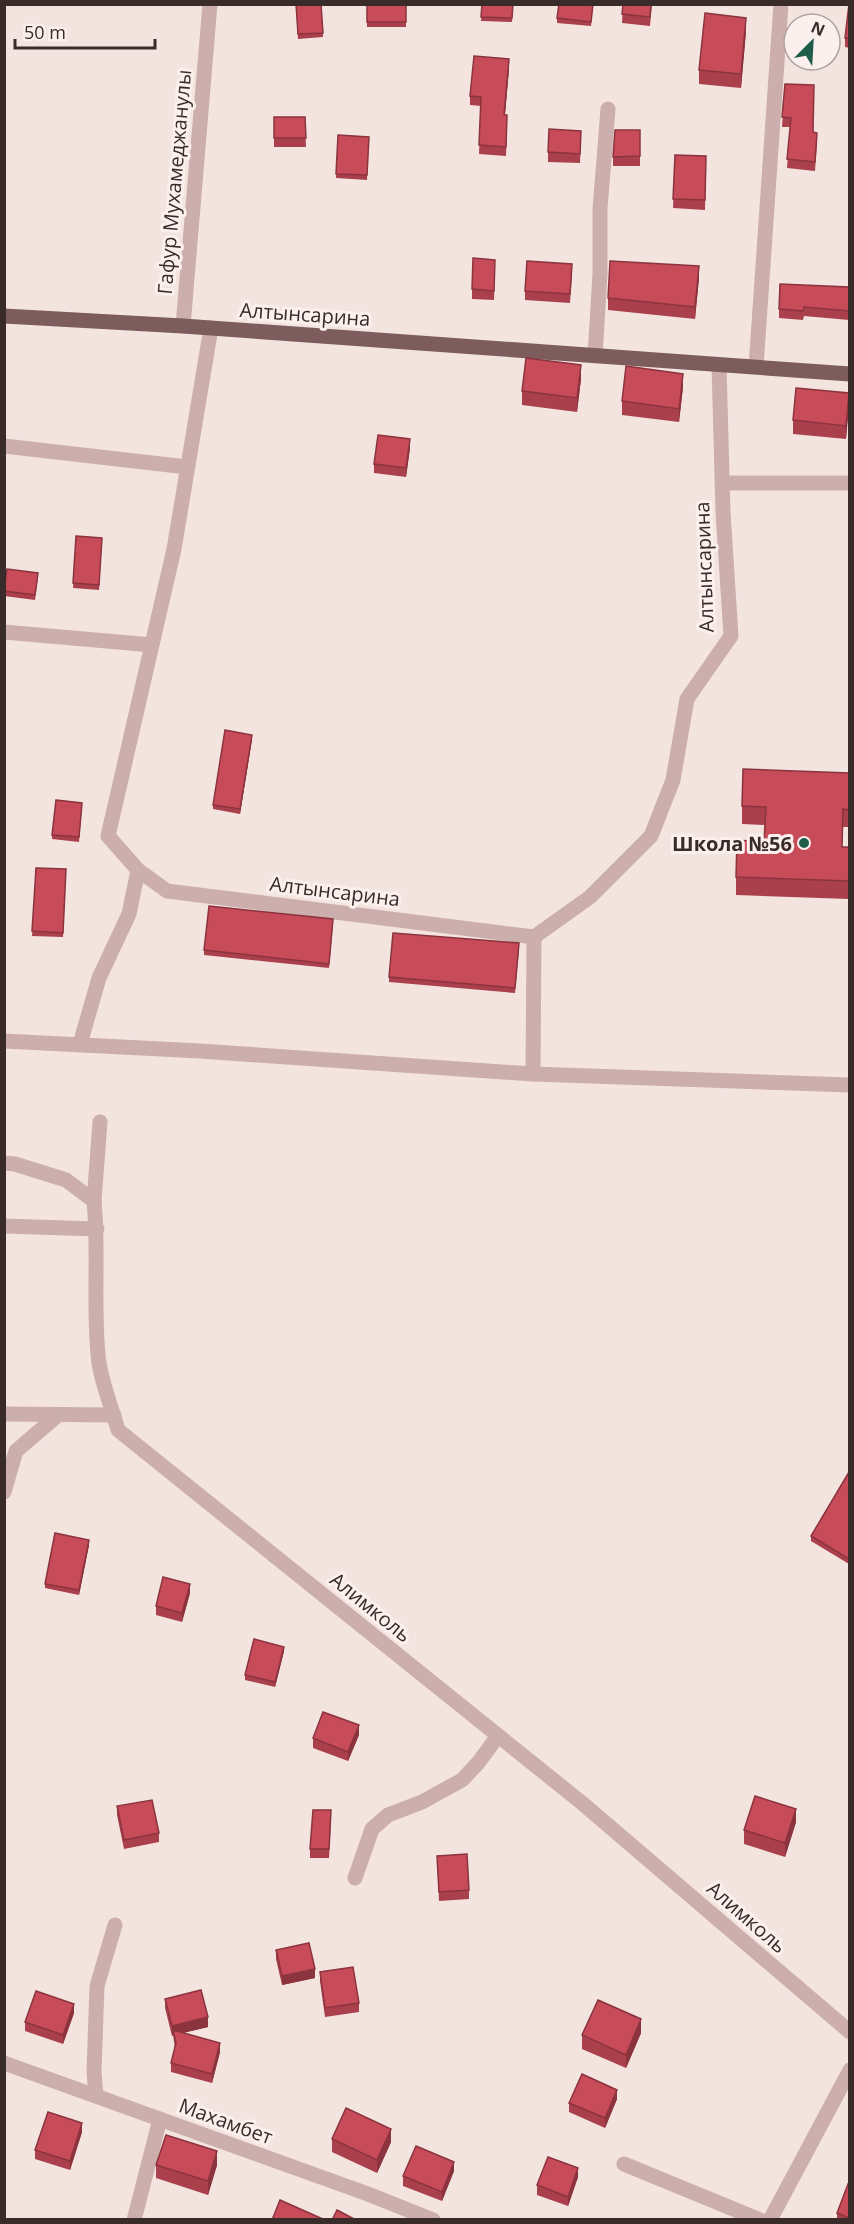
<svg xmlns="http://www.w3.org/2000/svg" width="854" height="2224" font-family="'Open Sans',sans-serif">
<rect width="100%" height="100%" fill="#f4e4e0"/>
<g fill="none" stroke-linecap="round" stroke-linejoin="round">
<g stroke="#ccafac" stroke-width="15">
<path d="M 183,326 L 210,4"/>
<path d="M 595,356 L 600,274 L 600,209 L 608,109"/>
<path d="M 756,367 L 781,4"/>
<path d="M 4,446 L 187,467"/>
<path d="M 722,483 L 850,483"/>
<path d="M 4,632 L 152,645"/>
<path d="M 138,870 L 167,891 L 534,937 L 590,897 L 651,836 L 673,780 L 687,699 L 731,636 L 723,512 L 719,365"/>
<path d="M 4,1041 L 200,1051 L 533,1074 L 850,1085"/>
<path d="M 80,1044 L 99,978 L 129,914 L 138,870 L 108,836 L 174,549 L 211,328"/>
<path d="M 533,1074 L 534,937"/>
<path d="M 4,1163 L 15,1164 L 66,1180 L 94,1201 C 99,1252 93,1303 98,1354 C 99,1376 112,1408 118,1430 L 582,1803 L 850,2032"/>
<path d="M 94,1201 L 100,1122"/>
<path d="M 4,1226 L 97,1229"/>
<path d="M 4,1414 L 114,1415"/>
<path d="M 4,1492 L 16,1451 L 58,1415"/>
<path d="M 355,1878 L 372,1829 L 388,1815 L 422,1802 L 462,1780 L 478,1763 L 498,1736"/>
<path d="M 4,2063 L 368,2194 L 433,2220"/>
<path d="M 96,2096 L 94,2072 L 97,1986 L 115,1925"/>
<path d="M 624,2164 L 760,2220"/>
<path d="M 134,2220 L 160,2119"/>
<path d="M 770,2220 L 850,2070"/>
</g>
<path stroke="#7c5c5c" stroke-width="15" d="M 4,316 L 183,326 L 850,374"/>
</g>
<g fill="#ab404d">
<path d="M 296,4 L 321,4 L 323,37 L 298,39 Z"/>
<rect x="367" y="4" width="39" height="23"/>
<path d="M 482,4 L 513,4 L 512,22 L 481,21 Z"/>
<path d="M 593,4 L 591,26 L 557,23 L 557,18 Z"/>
<path d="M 623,4 L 652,4 L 650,26 L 622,23 Z"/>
<path d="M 849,4 L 849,48 L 845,47 L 845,38 Z"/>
<path d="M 746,31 L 741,88 L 699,84 L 699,70 Z"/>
<path d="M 509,69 L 505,115 L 507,124 L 506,156 L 479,154 L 481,106 L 470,105 L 470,96 Z"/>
<path d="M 785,84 L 813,132 L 817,142 L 815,171 L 787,168 L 790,127 L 782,127 Z"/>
<path d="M 274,117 L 305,117 L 306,147 L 274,147 Z"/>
<path d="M 640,130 L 640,166 L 613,166 L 613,157 Z"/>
<path d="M 338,135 L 369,137 L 367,180 L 336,178 Z"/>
<path d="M 581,140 L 580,163 L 548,162 L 548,152 Z"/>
<path d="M 675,155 L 706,156 L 705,210 L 673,208 Z"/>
<path d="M 495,269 L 494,300 L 472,299 L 472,289 Z"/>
<path d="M 572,274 L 570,303 L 525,300 L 525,291 Z"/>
<path d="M 699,278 L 695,319 L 608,310 L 608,298 Z"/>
<path d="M 849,287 L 849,320 L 804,316 L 803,320 L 779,318 L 779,309 Z"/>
<path d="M 581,379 L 577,412 L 522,405 L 522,391 Z"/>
<path d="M 683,387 L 679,422 L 622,415 L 622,401 Z"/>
<path d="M 849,393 L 846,439 L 793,434 L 793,420 Z"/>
<path d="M 410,448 L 406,477 L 374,473 L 374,464 Z"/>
<path d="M 76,536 L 102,538 L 99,590 L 73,588 Z"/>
<path d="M 38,577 L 35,600 L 4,596 L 4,588 Z"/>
<path d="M 252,739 L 240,814 L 213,809 L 213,805 Z"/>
<path d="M 849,773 L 849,827 L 843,827 L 842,847 L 849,847 L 849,899 L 736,895 L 736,877 L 764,842 L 765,825 L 742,824 L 742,806 Z"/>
<path d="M 82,807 L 79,842 L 52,839 L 52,835 Z"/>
<path d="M 36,868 L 66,869 L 63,937 L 32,936 Z"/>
<path d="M 333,924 L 329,968 L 204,955 L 204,950 Z"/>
<path d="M 519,948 L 515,993 L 389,982 L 389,977 Z"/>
<path d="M 849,1472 L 849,1564 L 811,1541 L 811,1536 Z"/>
<path d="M 89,1545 L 79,1595 L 45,1588 L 45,1584 Z"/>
<path d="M 190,1593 L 182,1622 L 156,1615 L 156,1606 Z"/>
<path d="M 284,1651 L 275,1687 L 245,1680 L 245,1675 Z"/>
<path d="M 359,1735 L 348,1761 L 313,1748 L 313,1738 Z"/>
<path d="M 117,1806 L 159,1833 L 159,1842 L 124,1849 L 117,1815 Z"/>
<path d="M 331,1820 L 329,1858 L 310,1858 L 310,1849 Z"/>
<path d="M 796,1822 L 785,1857 L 744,1844 L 744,1830 Z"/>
<path d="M 437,1856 L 469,1890 L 469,1899 L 439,1901 Z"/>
<path d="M 276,1950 L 315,1978 L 282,1985 L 276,1959 Z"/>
<path d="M 320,1972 L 359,2003 L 359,2012 L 325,2017 L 320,1981 Z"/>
<path d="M 165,1999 L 208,2027 L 183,2033 L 220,2052 L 212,2083 L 171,2072 L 171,2063 L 175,2048 L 173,2035 L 172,2036 L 165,2008 Z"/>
<path d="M 74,2013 L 63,2044 L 25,2031 L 25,2022 Z"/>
<path d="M 641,2033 L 626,2068 L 582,2049 L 582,2035 Z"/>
<path d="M 617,2099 L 605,2128 L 569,2112 L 569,2103 Z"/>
<path d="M 82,2132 L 70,2170 L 35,2159 L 35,2150 Z"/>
<path d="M 332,2139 L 391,2142 L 377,2173 L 332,2152 Z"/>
<path d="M 156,2165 L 217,2165 L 208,2195 L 156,2178 Z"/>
<path d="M 454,2171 L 442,2201 L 403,2186 L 403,2176 Z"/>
<path d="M 578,2177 L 568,2206 L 537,2195 L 537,2185 Z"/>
<path d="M 849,2185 L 849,2220 L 837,2220 L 837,2213 Z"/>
</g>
<g fill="#8b343e">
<path d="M 746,18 L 746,31 L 741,88 L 741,74 Z"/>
<path d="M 509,59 L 509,69 L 504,124 L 504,115 Z"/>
<path d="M 699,266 L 699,278 L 695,319 L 695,307 Z"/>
<path d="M 581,365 L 581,379 L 577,412 L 577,398 Z"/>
<path d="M 683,374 L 683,387 L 679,422 L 679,409 Z"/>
<path d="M 849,394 L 849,408 L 846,439 L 846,426 Z"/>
<path d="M 410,439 L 410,448 L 406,477 L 406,468 Z"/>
<path d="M 252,735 L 252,739 L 240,814 L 240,809 Z"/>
<path d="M 89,1540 L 89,1545 L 79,1595 L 79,1590 Z"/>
<path d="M 190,1584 L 190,1593 L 182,1622 L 182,1613 Z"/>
<path d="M 284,1647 L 284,1651 L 275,1687 L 275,1682 Z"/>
<path d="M 359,1725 L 359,1735 L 348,1761 L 348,1752 Z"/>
<path d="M 796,1809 L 796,1822 L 785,1857 L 785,1843 Z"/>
<path d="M 315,1969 L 315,1978 L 282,1985 L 282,1976 Z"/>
<path d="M 74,2004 L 74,2013 L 63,2044 L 63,2035 Z"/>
<path d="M 208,2017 L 208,2027 L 174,2035 L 173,2030 L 173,2035 L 172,2036 L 172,2026 Z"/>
<path d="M 641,2019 L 641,2033 L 626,2068 L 626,2055 Z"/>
<path d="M 220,2043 L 220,2052 L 212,2083 L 212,2074 Z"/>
<path d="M 617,2090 L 617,2099 L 605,2128 L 605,2118 Z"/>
<path d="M 82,2123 L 82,2132 L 70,2170 L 70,2161 Z"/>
<path d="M 391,2129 L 391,2142 L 377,2173 L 377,2160 Z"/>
<path d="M 217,2151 L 217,2165 L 208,2195 L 208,2181 Z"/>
<path d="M 454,2162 L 454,2171 L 442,2201 L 442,2192 Z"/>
<path d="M 578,2168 L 578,2177 L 568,2206 L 568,2197 Z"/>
</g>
<g fill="#c74b59" stroke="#8b343e" stroke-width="1.5">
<path d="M 296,4 L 321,4 L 323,33 L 298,34 Z"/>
<rect x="367" y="4" width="39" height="18"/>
<path d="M 482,4 L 513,4 L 512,18 L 481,17 Z"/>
<path d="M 559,4 L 593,4 L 591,22 L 557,18 Z"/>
<path d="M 623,4 L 651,4 L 650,17 L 622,14 Z"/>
<path d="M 849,4 L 849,38 L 845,38 Z"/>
<path d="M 705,13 L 746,18 L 741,74 L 699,70 Z"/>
<path d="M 474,56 L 509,59 L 504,115 L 507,115 L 506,147 L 479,145 L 481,97 L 470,96 Z"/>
<path d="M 785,84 L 814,85 L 813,132 L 817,133 L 815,162 L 787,159 L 791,118 L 782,117 Z"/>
<path d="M 274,117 L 305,117 L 306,138 L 274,138 Z"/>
<path d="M 549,129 L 581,131 L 580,154 L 548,152 Z"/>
<path d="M 615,130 L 640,130 L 640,156 L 613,157 Z"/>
<path d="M 338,135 L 369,137 L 367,175 L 336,174 Z"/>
<path d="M 675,155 L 706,156 L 705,200 L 673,199 Z"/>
<path d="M 473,258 L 495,260 L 494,291 L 472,289 Z"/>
<path d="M 527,261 L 572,264 L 570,294 L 525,291 Z"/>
<path d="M 610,261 L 699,266 L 695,307 L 608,298 Z"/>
<path d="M 780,284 L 849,287 L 849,311 L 804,307 L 803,311 L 779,309 Z"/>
<path d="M 526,358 L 581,365 L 577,398 L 522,391 Z"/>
<path d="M 626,366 L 683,374 L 679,409 L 622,401 Z"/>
<path d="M 796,388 L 849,393 L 846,426 L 793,420 Z"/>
<path d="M 378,435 L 410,439 L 406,468 L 374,464 Z"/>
<path d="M 76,536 L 102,538 L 99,585 L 73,583 Z"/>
<path d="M 7,569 L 38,573 L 35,595 L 4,591 Z"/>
<path d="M 225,730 L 252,735 L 240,809 L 213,805 Z"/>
<path d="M 743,769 L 849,773 L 849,810 L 843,809 L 842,847 L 849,847 L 849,881 L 736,877 L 737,840 L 764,842 L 766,807 L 742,806 Z"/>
<path d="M 56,800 L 82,803 L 79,837 L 52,835 Z"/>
<path d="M 36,868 L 66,869 L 63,933 L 32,931 Z"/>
<path d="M 209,906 L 333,919 L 329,964 L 204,950 Z"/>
<path d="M 393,933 L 519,943 L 515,988 L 389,977 Z"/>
<path d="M 849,1472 L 849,1559 L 811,1536 Z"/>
<path d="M 55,1533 L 89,1540 L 79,1590 L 45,1584 Z"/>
<path d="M 163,1577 L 190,1584 L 182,1613 L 156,1606 Z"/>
<path d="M 254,1639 L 284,1647 L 275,1682 L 245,1675 Z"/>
<path d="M 323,1712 L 359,1725 L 348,1752 L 313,1738 Z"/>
<path d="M 755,1796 L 796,1809 L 785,1843 L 744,1830 Z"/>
<path d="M 152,1800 L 159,1833 L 124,1840 L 117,1806 Z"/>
<path d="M 313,1810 L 331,1810 L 329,1849 L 310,1849 Z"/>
<path d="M 467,1854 L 469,1890 L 439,1892 L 437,1856 Z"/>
<path d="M 309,1943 L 315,1969 L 282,1976 L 276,1950 Z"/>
<path d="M 353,1967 L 359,2003 L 325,2008 L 320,1972 Z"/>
<path d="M 201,1990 L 208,2017 L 172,2026 L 165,1999 Z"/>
<path d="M 36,1991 L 74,2004 L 63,2035 L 25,2022 Z"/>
<path d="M 598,2000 L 641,2019 L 626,2055 L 582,2035 Z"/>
<path d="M 173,2030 L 220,2043 L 212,2074 L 171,2063 L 176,2043 Z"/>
<path d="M 582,2074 L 617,2090 L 605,2118 L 569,2103 Z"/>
<path d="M 346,2108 L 391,2129 L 377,2160 L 332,2139 Z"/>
<path d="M 48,2112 L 82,2123 L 70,2161 L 35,2150 Z"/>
<path d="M 166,2135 L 217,2151 L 208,2181 L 156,2165 Z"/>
<path d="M 416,2146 L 454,2162 L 442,2192 L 403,2176 Z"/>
<path d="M 548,2157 L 578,2168 L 568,2197 L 537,2185 Z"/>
<path d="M 848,2184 L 849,2185 L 849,2218 L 837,2213 Z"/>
<path d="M 280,2200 L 325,2220 L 272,2220 Z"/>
<path d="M 337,2210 L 356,2220 L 332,2220 Z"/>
</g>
<circle fill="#1f5d4b" stroke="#fbf0ed" stroke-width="2" cx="804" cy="843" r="6"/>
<g text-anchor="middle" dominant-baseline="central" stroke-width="6" stroke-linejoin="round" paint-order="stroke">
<g font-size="20" fill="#3a2b2b" stroke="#fbf0ed">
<text transform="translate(174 182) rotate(-85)">Гафур Мухамеджанулы</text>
<text transform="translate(305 314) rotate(4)">Алтынсарина</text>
<text transform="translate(704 567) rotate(-92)">Алтынсарина</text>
<text transform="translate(335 891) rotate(7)">Алтынсарина</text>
<text transform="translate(371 1607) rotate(39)">Алимколь</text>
<text transform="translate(747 1917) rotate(41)">Алимколь</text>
<text transform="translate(226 2121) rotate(20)">Махамбет</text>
</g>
<g font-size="20" font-weight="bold" fill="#3a2b2b" stroke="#fbf0ed" text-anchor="end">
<text x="792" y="843">Школа №56</text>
</g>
</g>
<rect width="854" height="2224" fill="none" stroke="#3a2b2b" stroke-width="12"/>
<g transform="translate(812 42) rotate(24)"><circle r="28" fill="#fbf0ed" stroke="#aea19f" stroke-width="1.5"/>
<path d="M0-4.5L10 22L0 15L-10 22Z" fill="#1f5d4b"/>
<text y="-9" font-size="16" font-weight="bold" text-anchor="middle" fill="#3a2b2b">N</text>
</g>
<path d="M15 39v9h140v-9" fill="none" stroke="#3a2b2b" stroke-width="3"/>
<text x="24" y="39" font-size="18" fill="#3a2b2b" stroke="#fbf0ed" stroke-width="4.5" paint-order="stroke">50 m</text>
</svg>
